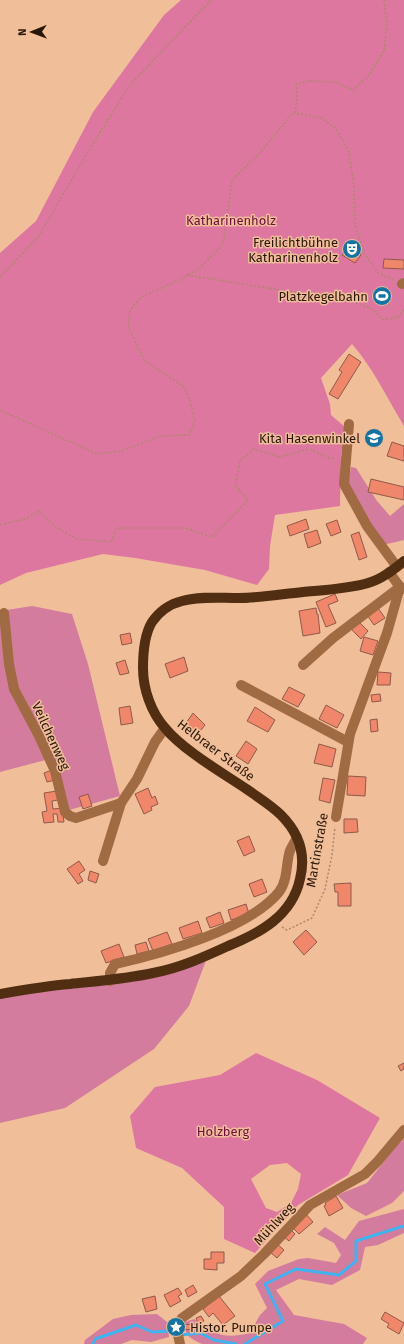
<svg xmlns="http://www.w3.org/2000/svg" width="404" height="1344" font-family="'Fira Sans',sans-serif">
<rect width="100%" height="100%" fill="#f1be9a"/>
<g fill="#d37c9d">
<path d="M 351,467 L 356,468 L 377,501 L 390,516 L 404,504 L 404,540 L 383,545 L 348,484 Z"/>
<path d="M 32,606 L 72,614 L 88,664 L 120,796 L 69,810 L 53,758 L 0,772 L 0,611 Z"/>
<path d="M 208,955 L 189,1006 L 154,1049 L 65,1108 L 0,1123 L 0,994 L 110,981 Z"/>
<path d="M 404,1138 L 404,1191 L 392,1203 L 366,1216 L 351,1208 L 337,1195 L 367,1183 L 399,1143 Z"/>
<path d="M 404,1209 L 404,1233 L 378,1245 L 365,1247 L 360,1270 L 332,1285 L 299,1279 L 276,1290 L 294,1315 L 344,1324 L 367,1338 L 363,1344 L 202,1344 C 191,1339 184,1336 185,1322 L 194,1319 C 213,1335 225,1339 250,1333 L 260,1315 L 267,1308 L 255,1284 L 268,1271 L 299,1259 L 308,1258 L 336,1263 L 341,1255 L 334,1243 L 317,1234 L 325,1227 L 345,1240 L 359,1221 Z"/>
<path d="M 157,1314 L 167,1322 L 169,1337 L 151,1342 L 132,1340 L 121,1344 L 84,1344 L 85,1340 L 113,1319 L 131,1315 Z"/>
</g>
<g fill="#de77a0" fill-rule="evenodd">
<path d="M 181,0 L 404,0 L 404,426 C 387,398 373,368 352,344 L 321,378 L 330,404 L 331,415 L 345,427 L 341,454 L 340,506 L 275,515 L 270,546 L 269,569 L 257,585 L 205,570 L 135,558 L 103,554 L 26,573 L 0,585 L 0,253 L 36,221 L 93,112 L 164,15 Z"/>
<path d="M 256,1053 L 317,1080 L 380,1118 L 348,1175 L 298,1205 L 255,1253 L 224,1239 L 224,1207 L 182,1168 L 136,1148 L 130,1116 L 155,1087 L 220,1075 ZM 287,1163 L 301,1174 L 298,1189 L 291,1203 L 277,1212 L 266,1208 L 251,1179 L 270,1165 Z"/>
</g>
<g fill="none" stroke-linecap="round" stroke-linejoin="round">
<g stroke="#3eb3f0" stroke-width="3">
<path d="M 93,1344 L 95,1339 L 136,1325 L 152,1332 L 170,1331 L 180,1335 L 200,1333 L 214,1340 L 236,1344"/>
<path d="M 245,1344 L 283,1321 L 265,1284 L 296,1269 L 339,1275 L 356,1261 L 356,1241 L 404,1226"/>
</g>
</g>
<g fill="#f0876b" stroke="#8f594a">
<path d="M 352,243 L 361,255 L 355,263 L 342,255 Z"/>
<path d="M 384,259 L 404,260 L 404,269 L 383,268 Z"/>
<path d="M 349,354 L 361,362 L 338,399 L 329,394 L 342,372 L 339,370 Z"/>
<path d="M 392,442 L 404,446 L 404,461 L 387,456 Z"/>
<path d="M 371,479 L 404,487 L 404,500 L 368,492 Z"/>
<path d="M 306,519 L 309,529 L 290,536 L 287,526 Z"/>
<path d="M 337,520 L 341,532 L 331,536 L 326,524 Z"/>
<path d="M 317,530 L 321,543 L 308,548 L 304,534 Z"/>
<path d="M 359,532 L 367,557 L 359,560 L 351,535 Z"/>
<path d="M 335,594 L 338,601 L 328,605 L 336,623 L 326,627 L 316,602 Z"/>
<path d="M 316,608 L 317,614 L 318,614 L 320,633 L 303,636 L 299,611 Z"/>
<path d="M 378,608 L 385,618 L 374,625 L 367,615 Z"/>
<path d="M 359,622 L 368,631 L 361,639 L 351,629 Z"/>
<path d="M 130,633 L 132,643 L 122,645 L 120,635 Z"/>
<path d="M 364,637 L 378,641 L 373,655 L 360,651 Z"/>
<path d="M 184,657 L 188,671 L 170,678 L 165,664 Z"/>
<path d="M 125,660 L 129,673 L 120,675 L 116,663 Z"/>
<path d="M 378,672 L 391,673 L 390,685 L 377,685 Z"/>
<path d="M 289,687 L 305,695 L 298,707 L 282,699 Z"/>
<path d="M 380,694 L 381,701 L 372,702 L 371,695 Z"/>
<path d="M 326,705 L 344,715 L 337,728 L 319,719 Z"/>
<path d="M 130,706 L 133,723 L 121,725 L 119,708 Z"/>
<path d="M 255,707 L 275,720 L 268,732 L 247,721 Z"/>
<path d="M 193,713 L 205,725 L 197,735 L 184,726 Z"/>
<path d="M 377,719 L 378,731 L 371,732 L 370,720 Z"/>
<path d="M 246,741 L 257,749 L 248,764 L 236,756 Z"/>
<path d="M 319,744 L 336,749 L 332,767 L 314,763 Z"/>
<path d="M 52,770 L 55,780 L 47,782 L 44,773 Z"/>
<path d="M 348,776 L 366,777 L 365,796 L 347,795 Z"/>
<path d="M 323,778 L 335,780 L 330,803 L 319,800 Z"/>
<path d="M 148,788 L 152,798 L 155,796 L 158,804 L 151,807 L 152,810 L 144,814 L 135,794 Z"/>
<path d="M 57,791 L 58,800 L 52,801 L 53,809 L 62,808 L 64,822 L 58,822 L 57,814 L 53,814 L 54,822 L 44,823 L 42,812 L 47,811 L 44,793 Z"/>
<path d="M 88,794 L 92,806 L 83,809 L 79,797 Z"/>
<path d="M 344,819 L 357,819 L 358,832 L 344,833 Z"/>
<path d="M 249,836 L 255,851 L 244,856 L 237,841 Z"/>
<path d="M 79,861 L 85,870 L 79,874 L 83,881 L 78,884 L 67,869 Z"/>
<path d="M 90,871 L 99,874 L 96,883 L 88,880 Z"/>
<path d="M 262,879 L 267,892 L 254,897 L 249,884 Z"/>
<path d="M 351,883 L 351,906 L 338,906 L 338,892 L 335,892 L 334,884 Z"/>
<path d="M 246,904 L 249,914 L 231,920 L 228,910 Z"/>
<path d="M 220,912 L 224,923 L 210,928 L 206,918 Z"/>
<path d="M 198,921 L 202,933 L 183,939 L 179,928 Z"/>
<path d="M 306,930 L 317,942 L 304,955 L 293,942 Z"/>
<path d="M 167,932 L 172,944 L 153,951 L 148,939 Z"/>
<path d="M 146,942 L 149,951 L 137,954 L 135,945 Z"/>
<path d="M 119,944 L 124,957 L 106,963 L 101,951 Z"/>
<path d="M 404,1063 L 404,1069 L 401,1071 L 398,1066 Z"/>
<path d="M 336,1196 L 343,1208 L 329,1216 L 324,1206 L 326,1205 L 325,1203 Z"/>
<path d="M 305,1213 L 313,1222 L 299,1234 L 291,1226 Z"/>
<path d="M 291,1230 L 295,1234 L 289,1241 L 284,1237 Z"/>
<path d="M 277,1244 L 284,1250 L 277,1258 L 270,1252 Z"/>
<path d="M 211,1252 L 224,1252 L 224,1263 L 217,1263 L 217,1270 L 204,1269 L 204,1259 L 211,1259 Z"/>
<path d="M 193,1285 L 197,1292 L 188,1297 L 185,1290 Z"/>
<path d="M 178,1288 L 182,1294 L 178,1296 L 181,1301 L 170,1307 L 164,1295 Z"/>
<path d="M 155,1296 L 157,1309 L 146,1312 L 142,1299 Z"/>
<path d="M 219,1296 L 235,1316 L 223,1325 L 213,1313 L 209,1317 L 203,1309 Z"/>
<path d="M 385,1312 L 404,1323 L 399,1334 L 387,1327 L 389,1324 L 381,1319 Z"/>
<path d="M 201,1316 L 204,1321 L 198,1324 L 196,1318 Z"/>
<path d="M 193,1324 L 194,1329 L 183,1330 L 182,1325 Z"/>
</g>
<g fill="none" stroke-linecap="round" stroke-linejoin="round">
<g stroke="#af876a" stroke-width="1.5" stroke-dasharray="2 2" stroke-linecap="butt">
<path d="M 384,0 L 387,23 L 384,51 L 367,78 L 353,90 L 336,82 L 310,81 L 296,84 L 297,99 L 295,113 L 322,118 L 336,129 L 348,149 L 354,185 L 355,224 L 364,253 L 378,273 L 393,280"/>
<path d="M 187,275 L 299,293 L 339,294 L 356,303 L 370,308 L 384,320 L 398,317 L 404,310"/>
<path d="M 0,277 L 39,236 L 83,160 L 129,86 L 182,30 L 212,0"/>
<path d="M 0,410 L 97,454 L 121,451 L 160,436 L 189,435 L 195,420 L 189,398 L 184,387 L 144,360 L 128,326 L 130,310 L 141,297 L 179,280 L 200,268 L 223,244 L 232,180 L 258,155 L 295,111"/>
<path d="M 0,525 L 28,518 L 39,511 L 57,528 L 77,539 L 111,542 L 117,528 L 186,528 L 212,537 L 248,500 L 235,485 L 240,461 L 254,449 L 279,457 L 309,449 L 327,457 L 336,459"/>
<path d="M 282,927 L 287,930 L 312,918 L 325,889 L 332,855 L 335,827"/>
</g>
<g stroke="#a06a43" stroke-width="10">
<path d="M 402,284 L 404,283"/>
<path d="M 349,424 L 344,484 L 367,526 L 397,567"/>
<path d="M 389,572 L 400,587 L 404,589"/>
<path d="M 4,613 L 9,664 L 14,689 L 39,736 L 55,771 L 65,812 L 70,816 L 76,818 L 121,803"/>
<path d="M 303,665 L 333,638 L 400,587"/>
<path d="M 241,685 L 348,742"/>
<path d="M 336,817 L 350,734 L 387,633 L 400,587"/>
<path d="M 103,861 L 121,803 L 137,779 L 155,742 L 165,728"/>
<path d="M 110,981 L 110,973 L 115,964 C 161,954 249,929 279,892 C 287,882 286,867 289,854 C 290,849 294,843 297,838"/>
<path d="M 180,1344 C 178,1335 175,1326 182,1318 L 241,1276 L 264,1254 L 310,1205 L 365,1174 L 378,1161 L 404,1130"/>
</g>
<path stroke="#512e12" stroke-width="10" d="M 0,994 C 23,990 46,986 70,984 C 98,981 126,979 153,973 C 180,968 204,957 228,946 C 260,933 292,916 300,879 C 306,855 299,833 281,815 C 271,805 259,798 248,790 C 223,773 184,751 165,728 C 151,712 143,689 143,668 C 143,653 144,635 152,622 C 159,612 170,604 182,601 C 200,596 220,598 238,598 C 260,598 282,594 303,592 C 325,590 348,589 368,583 C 382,579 393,570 404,561"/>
</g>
<defs>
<g id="theatre-disc" transform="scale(1)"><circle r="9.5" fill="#1374a1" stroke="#f1be9a"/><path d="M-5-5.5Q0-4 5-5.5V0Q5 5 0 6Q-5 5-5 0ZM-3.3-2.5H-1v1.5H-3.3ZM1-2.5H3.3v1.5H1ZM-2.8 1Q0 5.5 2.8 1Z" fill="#fff"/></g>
<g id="stadium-disc" transform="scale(1)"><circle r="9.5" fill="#1374a1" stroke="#f1be9a"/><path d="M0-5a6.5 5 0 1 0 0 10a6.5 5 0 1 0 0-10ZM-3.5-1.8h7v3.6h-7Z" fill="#fff"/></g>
<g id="school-disc" transform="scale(1)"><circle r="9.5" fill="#1374a1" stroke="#f1be9a"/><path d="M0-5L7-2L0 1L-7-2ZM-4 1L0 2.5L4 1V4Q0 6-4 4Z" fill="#fff"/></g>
<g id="sight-disc" transform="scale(1)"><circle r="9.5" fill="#1374a1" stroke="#f1be9a"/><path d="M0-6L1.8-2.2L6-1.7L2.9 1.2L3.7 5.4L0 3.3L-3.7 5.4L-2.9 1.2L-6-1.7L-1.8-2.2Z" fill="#fff"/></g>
</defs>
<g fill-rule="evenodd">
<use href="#theatre-disc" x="352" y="249"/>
<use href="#stadium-disc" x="382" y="296"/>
<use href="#school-disc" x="374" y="438"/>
<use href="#sight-disc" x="176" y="1327"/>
</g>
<g text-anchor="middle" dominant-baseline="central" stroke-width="3" stroke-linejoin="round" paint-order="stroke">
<g font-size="13" fill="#6d0f3e" stroke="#f1be9a">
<text x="231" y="220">Katharinenholz</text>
<text x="223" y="1131">Holzberg</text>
</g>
<g font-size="13" fill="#281608" stroke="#f1be9a" text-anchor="end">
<text x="338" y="242">Freilichtbühne<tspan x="338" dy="15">Katharinenholz</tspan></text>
<text x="368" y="296">Platzkegelbahn</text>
<text x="360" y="438">Kita Hasenwinkel</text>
<text x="190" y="1327" text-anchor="start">Histor. Pumpe</text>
</g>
<g font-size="13" fill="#281608" stroke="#f1be9a">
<text transform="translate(51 736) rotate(65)">Veilchenweg</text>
<text transform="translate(216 750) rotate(37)">Helbraer Straße</text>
<text transform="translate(317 850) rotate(-80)">Martinstraße</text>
<text transform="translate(274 1224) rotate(-47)">Mühlweg</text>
</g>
</g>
<g transform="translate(32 32) rotate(269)" stroke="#f1be9a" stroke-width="3" paint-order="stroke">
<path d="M0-3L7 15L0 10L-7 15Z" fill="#281608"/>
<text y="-6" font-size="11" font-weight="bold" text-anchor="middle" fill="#281608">N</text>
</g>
</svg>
